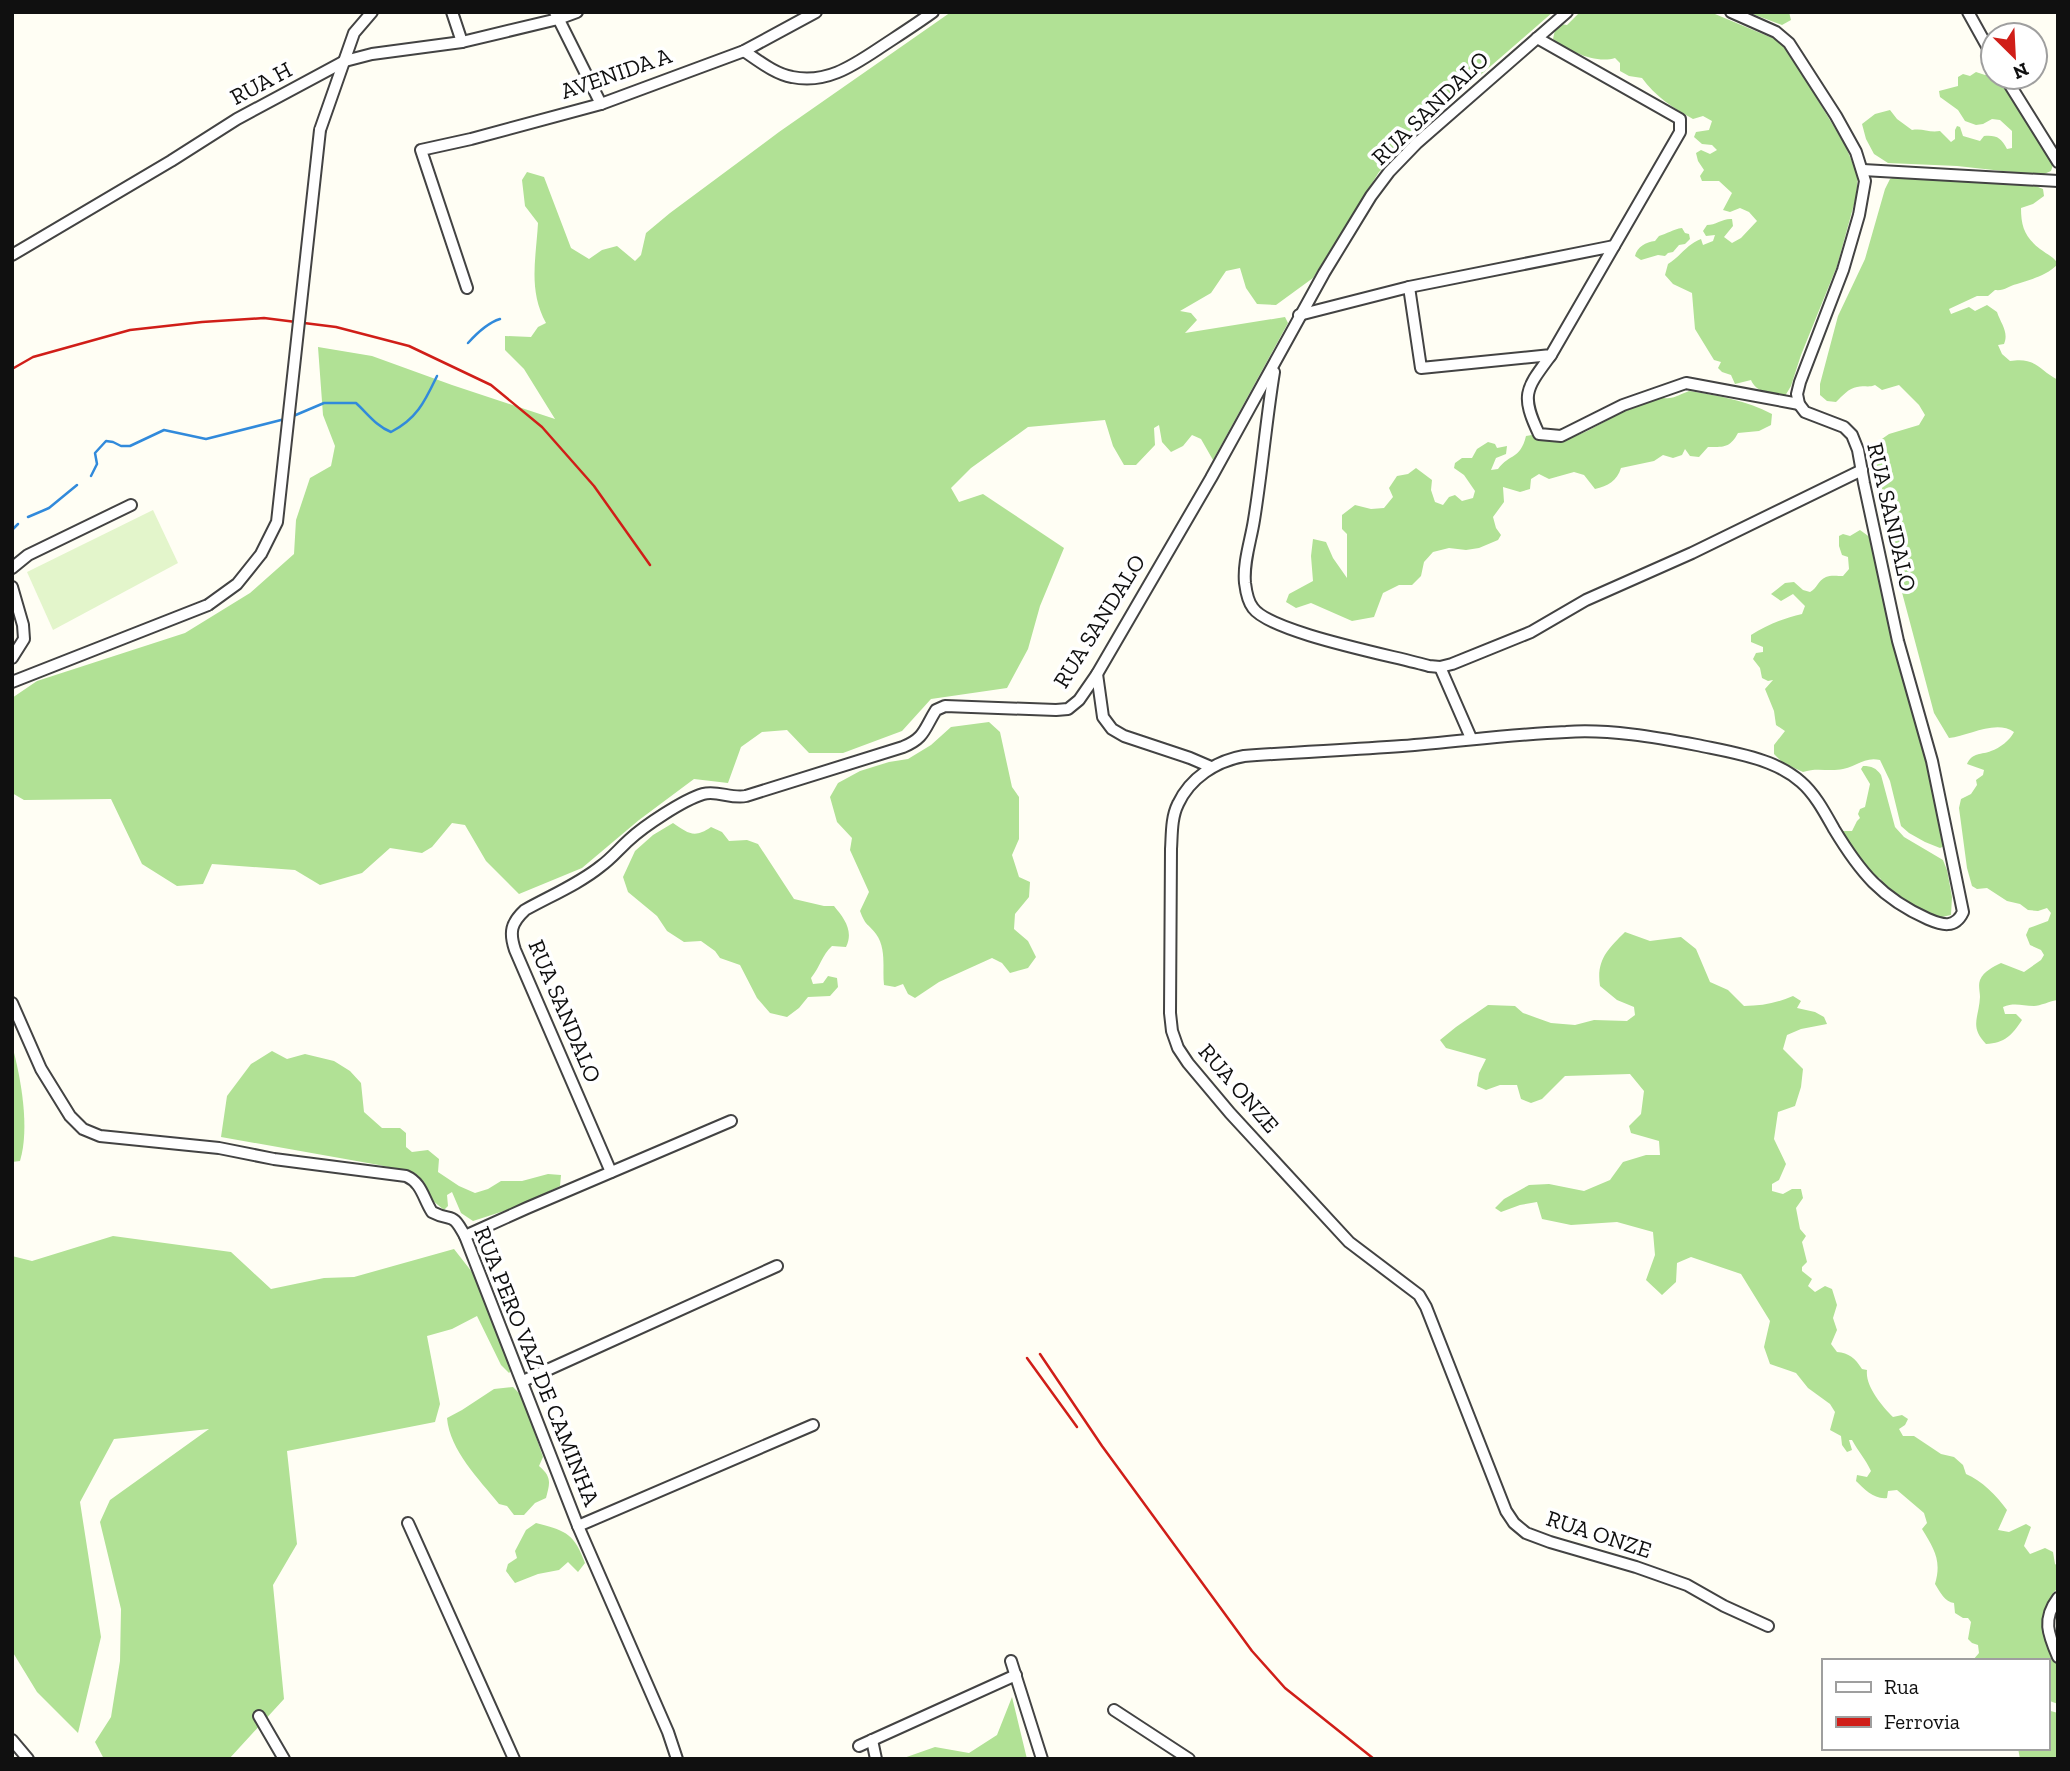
<svg xmlns="http://www.w3.org/2000/svg" width="2070" height="1771" font-family="'Zilla Slab',serif">
<rect width="100%" height="100%" fill="#fffef4"/>
<g fill="#b1e195">
<path d="M 951,12 L 1553,12 L 1432,117 L 1379,172 L 1313,278 L 1276,305 L 1257,304 L 1246,288 L 1240,268 L 1226,271 L 1211,293 L 1180,311 L 1191,313 L 1197,320 L 1185,333 L 1285,317 L 1288,323 L 1213,460 L 1201,439 L 1192,435 L 1183,446 L 1171,452 L 1162,442 L 1159,425 L 1154,428 L 1155,445 L 1136,465 L 1124,465 L 1113,446 L 1105,420 L 1028,427 L 971,468 L 951,488 L 959,502 L 983,494 L 1064,548 L 1040,606 L 1028,649 L 1007,688 L 931,699 L 902,731 L 843,753 L 809,753 L 787,730 L 762,732 L 741,747 L 728,783 L 694,779 L 639,820 L 582,868 L 519,894 L 486,861 L 465,825 L 452,823 L 432,847 L 422,853 L 390,848 L 362,873 L 320,885 L 295,870 L 212,864 L 203,884 L 177,886 L 142,864 L 111,799 L 24,800 L 12,793 L 12,698 L 37,681 L 185,633 L 250,593 L 294,554 L 296,520 L 310,478 L 331,466 L 335,446 L 323,415 L 318,347 L 372,356 L 452,385 L 555,419 L 524,369 L 505,350 L 505,336 L 531,337 L 538,327 L 546,323 C 528,290 536,259 538,223 L 525,206 L 522,180 L 527,172 L 544,177 L 571,248 L 589,259 L 602,250 L 617,246 L 635,261 L 641,255 L 646,233 L 670,213 L 779,132 Z"/>
<path d="M 1580,12 L 1705,12 L 1715,14 L 1777,40 L 1787,49 L 1845,145 L 1858,176 L 1856,197 L 1837,266 L 1801,355 L 1791,386 L 1785,396 C 1772,393 1757,394 1751,380 L 1735,384 L 1731,375 L 1722,372 L 1718,368 L 1721,362 L 1714,360 L 1695,329 L 1692,293 L 1673,284 L 1665,275 L 1668,264 C 1680,257 1687,244 1701,239 L 1703,245 L 1713,241 L 1715,235 L 1706,236 L 1703,231 L 1707,225 C 1716,225 1723,218 1732,219 L 1733,226 L 1724,237 L 1732,243 L 1741,238 L 1757,221 L 1749,212 L 1740,208 L 1730,212 L 1723,210 L 1732,193 L 1719,181 L 1702,181 L 1700,176 L 1704,170 L 1698,161 L 1696,153 L 1701,150 L 1710,154 L 1717,150 L 1712,145 L 1702,144 L 1694,137 L 1696,132 L 1709,130 L 1712,121 L 1703,116 L 1693,119 C 1673,108 1655,96 1642,78 L 1629,76 L 1620,71 L 1620,63 L 1615,58 C 1596,64 1568,51 1553,39 L 1555,30 L 1561,24 L 1567,25 Z"/>
<path d="M 1747,12 L 1789,12 L 1791,20 L 1782,25 Z"/>
<path d="M 1976,72 L 1985,75 L 1992,73 L 1993,77 L 1998,78 L 2053,165 L 2051,171 L 2044,174 L 2030,174 L 1957,166 L 1888,163 L 1874,154 L 1866,139 L 1862,124 L 1875,114 L 1890,110 L 1897,119 L 1912,130 C 1923,128 1929,133 1940,131 L 1951,142 L 1955,139 L 1955,130 L 1957,126 L 1960,127 L 1963,136 L 1980,141 L 1984,136 C 1997,135 2001,138 2007,149 L 2012,148 L 2012,131 L 2000,120 L 1992,119 L 1983,124 L 1976,125 L 1965,121 L 1958,110 L 1940,97 L 1939,91 L 1958,86 L 1958,77 L 1963,74 L 1970,76 Z"/>
<path d="M 1900,175 L 2031,184 L 2043,189 L 2044,196 L 2033,204 L 2021,208 C 2021,227 2025,237 2040,249 C 2048,255 2053,256 2058,264 C 2046,276 2032,279 2017,284 C 2008,286 2005,291 1995,290 L 1988,296 L 1977,296 L 1949,309 L 1951,314 L 1969,307 L 1975,311 L 1987,305 L 1997,312 C 2001,324 2009,332 2004,344 L 1998,345 L 2002,354 L 2010,361 C 2036,357 2038,369 2058,380 L 2058,1000 C 2050,1001 2040,1006 2034,1006 C 2022,1006 2015,1002 2003,1007 L 2005,1014 L 2016,1014 L 2022,1020 C 2012,1035 2005,1043 1986,1044 C 1969,1026 1979,1018 1980,997 C 1980,992 1978,985 1980,980 C 1984,971 1993,967 2001,963 L 2024,972 L 2041,960 L 2044,955 L 2041,950 L 2030,945 L 2026,935 L 2029,928 L 2048,921 L 2051,913 L 2047,908 L 2038,911 L 2028,910 L 2020,904 L 2007,901 L 1987,888 L 1977,889 L 1972,886 L 1967,868 L 1959,808 L 1961,799 L 1971,794 L 1977,785 L 1976,780 L 1983,775 L 1984,770 L 1967,764 C 1972,752 1982,755 1991,751 C 2000,748 2010,740 2014,732 C 1996,719 1968,736 1949,738 L 1934,713 L 1891,551 L 1873,459 L 1879,441 L 1889,434 L 1919,425 L 1925,415 L 1919,405 L 1899,385 L 1882,390 L 1875,385 C 1868,388 1864,385 1857,387 C 1849,388 1842,396 1836,402 L 1827,401 L 1820,395 L 1820,384 L 1838,316 L 1865,259 L 1885,189 L 1890,179 Z"/>
<path d="M 1682,228 L 1685,233 L 1689,234 L 1690,239 L 1685,244 L 1679,245 L 1673,252 L 1668,253 L 1665,256 L 1658,255 L 1641,260 L 1635,256 C 1637,247 1646,242 1655,241 L 1659,236 C 1667,234 1673,229 1682,228 Z"/>
<path d="M 1689,391 C 1719,396 1746,400 1772,414 L 1771,425 L 1759,431 L 1738,433 C 1730,448 1724,447 1708,447 L 1699,457 L 1690,456 L 1685,449 L 1682,455 L 1673,458 L 1663,455 L 1654,461 L 1621,468 C 1617,481 1608,486 1595,489 L 1584,475 L 1574,472 L 1549,479 L 1539,474 L 1531,479 L 1530,489 L 1520,492 L 1503,487 L 1504,502 L 1493,517 L 1496,528 L 1501,535 L 1498,540 L 1479,548 L 1466,550 L 1449,548 L 1433,552 L 1424,562 L 1421,576 L 1412,585 L 1399,585 L 1383,593 L 1374,617 L 1352,621 L 1311,603 L 1296,608 L 1286,602 L 1289,594 L 1313,581 L 1311,556 L 1313,539 L 1326,542 L 1333,558 L 1347,578 L 1347,534 L 1342,529 L 1342,515 L 1355,505 L 1371,509 L 1384,508 L 1393,497 L 1389,488 L 1397,476 L 1408,474 L 1416,468 L 1432,480 L 1431,490 L 1435,502 L 1443,505 L 1449,497 L 1455,495 L 1462,501 L 1473,498 L 1475,491 L 1464,475 L 1454,468 L 1455,463 L 1462,458 L 1472,458 L 1477,449 L 1488,442 L 1495,444 L 1497,448 L 1507,446 L 1506,454 L 1496,458 L 1491,470 L 1498,469 C 1510,453 1520,460 1526,436 L 1532,435 C 1565,453 1598,422 1628,410 C 1638,406 1648,401 1658,398 C 1662,397 1666,399 1669,398 C 1675,398 1683,393 1689,391 Z"/>
<path d="M 1860,530 L 1871,538 L 1916,713 L 1947,845 L 1940,848 L 1925,842 L 1909,833 L 1901,826 L 1890,781 L 1880,760 C 1865,756 1856,767 1843,769 C 1829,772 1817,767 1803,772 L 1783,763 L 1774,754 L 1774,745 L 1785,731 L 1776,725 L 1774,711 L 1765,689 L 1773,680 L 1768,681 L 1762,678 L 1760,668 L 1753,659 L 1756,653 L 1763,652 L 1763,647 L 1751,642 L 1751,635 C 1767,625 1784,618 1802,614 L 1805,606 L 1793,594 L 1781,601 L 1771,594 L 1785,583 L 1794,582 L 1803,590 L 1810,592 C 1817,589 1818,580 1826,577 C 1830,575 1838,576 1843,576 L 1849,569 L 1848,557 L 1842,555 L 1839,546 L 1839,536 L 1843,534 L 1850,536 Z"/>
<path d="M 989,722 L 1000,732 L 1012,787 L 1019,797 L 1019,839 L 1012,855 L 1019,877 L 1030,882 L 1029,897 L 1015,914 L 1014,929 L 1028,941 L 1036,957 L 1028,968 L 1010,973 L 1002,963 L 992,958 L 939,982 L 915,998 L 908,994 L 903,984 L 895,987 L 884,985 C 882,969 887,949 876,934 C 868,923 866,927 860,911 L 869,892 L 850,850 L 852,838 L 837,822 L 830,797 L 838,783 L 860,771 L 889,762 L 908,759 L 931,745 L 951,727 Z"/>
<path d="M 1863,766 C 1872,766 1876,768 1881,775 L 1895,827 L 1904,837 L 1943,860 L 1947,870 L 1952,897 L 1951,915 L 1937,918 L 1896,898 L 1886,888 L 1880,878 L 1873,876 L 1843,835 L 1843,831 L 1852,831 L 1857,821 L 1860,818 L 1858,814 L 1860,809 L 1865,807 L 1870,784 L 1861,769 Z"/>
<path d="M 673,823 C 688,833 694,839 711,827 L 722,832 L 729,841 L 747,840 L 758,844 L 794,899 L 824,906 L 834,906 C 844,918 854,931 846,947 L 832,946 C 822,955 820,967 811,978 L 813,984 L 823,983 L 828,976 L 837,978 L 838,987 L 830,996 L 808,997 L 799,1008 L 787,1017 L 770,1013 L 757,998 L 740,965 L 720,958 L 715,951 L 701,941 L 684,942 L 667,931 L 657,916 L 628,892 L 623,877 L 635,851 L 653,835 Z"/>
<path d="M 1625,932 L 1650,941 L 1681,937 L 1696,949 L 1710,982 L 1728,990 L 1744,1006 C 1762,1006 1777,1003 1793,996 L 1801,1001 L 1797,1008 L 1815,1012 L 1824,1017 L 1827,1024 L 1801,1029 L 1787,1035 L 1783,1049 L 1803,1069 L 1801,1087 L 1795,1106 L 1778,1112 L 1774,1139 L 1786,1164 L 1779,1180 L 1772,1184 L 1772,1191 L 1783,1194 L 1792,1189 L 1801,1189 L 1803,1198 L 1796,1208 L 1800,1229 L 1806,1236 L 1802,1242 L 1807,1262 L 1802,1267 L 1802,1271 L 1812,1279 L 1808,1286 L 1815,1292 L 1825,1286 L 1832,1289 L 1837,1305 L 1833,1318 L 1837,1330 L 1831,1344 L 1837,1352 C 1849,1353 1855,1358 1862,1369 L 1867,1370 C 1865,1386 1882,1406 1893,1417 L 1902,1415 L 1908,1419 L 1905,1425 L 1899,1429 L 1903,1436 L 1914,1436 L 1941,1454 L 1954,1457 L 1963,1465 L 1966,1474 C 1981,1480 1997,1496 2007,1510 L 1998,1530 L 2009,1532 L 2026,1524 L 2031,1527 L 2024,1546 L 2030,1554 L 2045,1548 L 2053,1552 L 2055,1564 L 2058,1566 L 2058,1588 L 2053,1593 L 2044,1614 L 2043,1627 L 2058,1668 L 2058,1704 L 2047,1700 L 2047,1661 L 1969,1661 L 1973,1660 L 1979,1653 L 1978,1645 L 1972,1643 L 1968,1639 L 1971,1622 L 1968,1618 L 1963,1618 L 1955,1613 L 1954,1603 C 1945,1602 1940,1592 1935,1584 C 1942,1560 1934,1549 1922,1529 L 1927,1523 L 1924,1513 L 1897,1490 L 1888,1491 L 1887,1498 C 1875,1500 1864,1489 1856,1481 L 1857,1475 L 1867,1477 L 1871,1471 C 1866,1460 1858,1451 1852,1440 L 1849,1440 L 1852,1450 L 1847,1452 L 1842,1445 L 1841,1436 L 1830,1430 L 1835,1412 L 1830,1404 L 1808,1388 L 1796,1373 L 1770,1364 L 1764,1347 L 1770,1321 L 1741,1274 L 1691,1257 L 1677,1263 L 1676,1282 L 1662,1295 L 1646,1280 L 1655,1255 L 1653,1232 L 1617,1222 L 1571,1225 L 1542,1219 L 1537,1202 L 1520,1205 L 1501,1212 L 1495,1208 L 1504,1199 L 1529,1185 L 1549,1184 L 1584,1191 L 1610,1180 L 1623,1162 L 1646,1155 L 1660,1155 L 1659,1141 L 1631,1133 L 1629,1126 L 1641,1114 L 1644,1091 L 1630,1074 L 1565,1076 L 1542,1099 L 1531,1103 L 1521,1099 L 1517,1085 L 1500,1085 L 1486,1090 L 1477,1086 L 1479,1073 L 1486,1059 L 1446,1048 L 1440,1040 L 1456,1027 L 1488,1005 L 1515,1006 L 1523,1013 L 1551,1023 L 1575,1025 L 1594,1020 L 1627,1021 L 1635,1015 L 1634,1007 L 1617,1000 L 1600,986 C 1596,960 1608,949 1625,932 Z"/>
<path d="M 12,1045 C 21,1078 30,1128 20,1161 L 12,1162 Z"/>
<path d="M 272,1051 L 287,1059 L 305,1054 L 334,1061 L 350,1071 L 361,1083 L 364,1112 L 382,1128 L 400,1128 L 406,1133 L 406,1147 L 412,1152 L 428,1150 L 439,1159 L 438,1172 L 459,1186 L 475,1193 L 488,1189 L 501,1181 L 522,1181 L 548,1174 L 561,1175 L 560,1186 L 519,1206 L 473,1221 L 461,1213 L 452,1192 L 447,1195 L 448,1206 L 444,1210 L 432,1200 L 424,1182 L 415,1173 L 379,1165 L 221,1137 L 227,1096 L 251,1064 Z"/>
<path d="M 113,1236 L 231,1252 L 271,1289 L 324,1278 L 354,1277 L 454,1249 L 472,1272 L 513,1369 L 509,1373 L 501,1365 L 477,1316 L 452,1329 L 427,1336 L 440,1404 L 435,1422 L 287,1451 L 297,1544 L 273,1585 L 284,1699 L 229,1759 L 104,1759 L 95,1742 L 111,1717 L 120,1661 L 121,1609 L 100,1522 L 110,1500 L 209,1429 L 114,1439 L 80,1502 L 101,1637 L 78,1733 L 37,1692 L 12,1651 L 12,1256 L 32,1261 Z"/>
<path d="M 513,1387 L 522,1396 L 543,1457 L 539,1466 C 552,1477 550,1483 546,1498 L 535,1503 L 524,1515 L 514,1515 L 507,1506 L 499,1504 C 479,1479 450,1451 447,1418 L 462,1410 L 494,1389 Z"/>
<path d="M 536,1523 C 566,1531 574,1533 585,1563 L 578,1572 L 568,1562 L 559,1570 L 538,1574 L 515,1583 L 506,1571 L 508,1564 L 517,1558 L 515,1551 L 526,1530 Z"/>
<path d="M 1012,1697 L 1027,1759 L 901,1759 L 935,1747 L 969,1753 L 997,1735 Z"/>
<path d="M 2047,1710 L 2058,1713 L 2058,1759 L 2020,1759 L 2018,1748 L 2047,1748 Z"/>
</g>
<path fill="#e3f5cb" d="M 153,510 L 178,563 L 53,630 L 27,572 Z"/>
<g fill="none" stroke-linecap="round" stroke-linejoin="round">
<g stroke="#318adb" stroke-width="2.5">
<path d="M 468,343 C 477,333 487,323 500,319"/>
<path d="M 291,417 L 324,403 L 356,403 C 368,414 376,426 391,432 C 417,419 425,401 437,376"/>
<path d="M 91,476 L 97,464 L 95,453 L 106,441 L 113,442 L 121,446 L 130,446 L 164,430 L 206,439 L 285,419"/>
<path d="M 28,517 L 49,508 L 77,485"/>
<path d="M 12,530 L 18,524"/>
</g>
<g stroke="#434343" stroke-width="14">
<g id="street">
<path d="M 452,12 L 462,42"/>
<path d="M 555,12 L 601,104"/>
<path d="M 1731,12 L 1776,32 L 1789,43 L 1836,116 L 1856,152 L 1865,181 L 1859,215 L 1843,270 L 1800,382 L 1797,394 L 1799,404 L 1805,412 L 1844,427 L 1852,435 L 1858,450 L 1864,483 L 1898,641 L 1932,761 L 1963,912 C 1955,929 1942,925 1928,919 C 1881,898 1860,872 1834,829 C 1825,813 1815,794 1801,782 C 1793,775 1779,767 1769,763 C 1747,754 1721,750 1697,745 C 1655,737 1609,729 1566,732 C 1511,734 1457,742 1402,746 C 1349,750 1296,752 1244,756 C 1216,761 1190,778 1178,804 C 1171,818 1172,835 1171,849 L 1170,1013 L 1172,1031 L 1178,1048 L 1188,1063 L 1230,1113 L 1349,1242 L 1419,1295 L 1426,1307 L 1506,1511 L 1514,1523 L 1526,1533 L 1550,1542 L 1636,1567 L 1687,1585 L 1724,1606 L 1768,1626"/>
<path d="M 1968,12 L 1993,57"/>
<path d="M 744,51 C 759,61 775,74 792,77 C 825,84 851,67 878,49 C 896,37 915,25 933,12"/>
<path d="M 2005,77 L 2058,162"/>
<path d="M 320,130 L 354,33 L 372,12"/>
<path d="M 1863,170 L 2058,181"/>
<path d="M 12,255 L 171,161 L 237,119 L 345,61 L 372,54 L 462,42 L 558,19 L 577,12"/>
<path d="M 1409,287 L 1614,246"/>
<path d="M 467,288 L 421,150 L 471,139 L 601,104 L 744,51 L 816,12"/>
<path d="M 1299,315 L 1409,287 L 1421,368 L 1551,355 L 1680,132 L 1680,119 L 1537,38"/>
<path d="M 1551,355 C 1526,389 1520,394 1539,434 L 1561,436 L 1623,405 L 1686,383 L 1799,404"/>
<path d="M 1274,372 C 1266,421 1262,471 1254,520 C 1251,540 1243,562 1245,583 C 1246,591 1248,602 1253,608 C 1271,633 1395,656 1429,666 L 1440,667 L 1452,664 L 1531,632 L 1586,600 L 1692,553 L 1862,470"/>
<path d="M 12,568 L 28,555 L 131,505"/>
<path d="M 12,587 L 23,625 L 24,639 L 12,658"/>
<path d="M 1440,667 L 1471,738"/>
<path d="M 1097,674 L 1103,717 L 1112,729 L 1124,736 L 1190,758 L 1211,767"/>
<path d="M 12,682 L 208,605"/>
<path d="M 12,1003 L 41,1069 L 70,1116 L 83,1129 L 100,1136 L 219,1148 L 274,1159 L 406,1176 C 422,1183 423,1198 432,1212 C 453,1223 451,1210 465,1236 L 578,1526 L 668,1732 L 677,1759"/>
<path d="M 611,1172 L 515,950 C 509,932 511,923 525,910 C 550,896 579,884 601,866 C 611,859 619,849 629,840 C 644,826 683,800 703,794 C 717,790 731,799 746,796 L 903,747 C 925,738 924,729 936,710 L 945,706 L 1056,710 L 1068,709 L 1079,700 L 1097,674 L 1211,478 L 1324,273 L 1371,196 L 1389,172 L 1417,143 L 1567,12"/>
<path d="M 465,1236 L 527,1208 L 731,1121"/>
<path d="M 523,1381 L 777,1266"/>
<path d="M 408,1523 L 514,1759"/>
<path d="M 578,1526 L 813,1425"/>
<path d="M 2058,1598 C 2042,1619 2048,1634 2058,1657"/>
<path d="M 1011,1661 L 1042,1759"/>
<path d="M 1114,1710 L 1189,1759"/>
<path d="M 259,1716 L 284,1759"/>
<path d="M 12,1740 L 28,1759"/>
<path d="M 872,1740 L 876,1759"/>
<path d="M 859,1746 L 1016,1675"/>
</g>
</g>
<use href="#street" stroke="#fff" stroke-width="10"/>
<g stroke="#d01e18" stroke-width="2.5">
<path d="M 12,369 L 33,357 L 130,330 L 202,322 L 264,318 L 336,327 L 409,346 L 491,385 L 542,427 L 594,486 L 650,565"/>
<path d="M 1040,1354 L 1102,1446 L 1252,1651 L 1285,1688 L 1374,1759"/>
<path d="M 1027,1358 L 1077,1427"/>
</g>
<g stroke="#434343" stroke-width="14" stroke-linecap="butt">
<path id="street-bridge" d="M 208,605 L 237,584 L 261,554 L 277,522 L 320,130"/>
</g>
<use href="#street-bridge" stroke="#fff" stroke-width="10"/>
</g>
<g text-anchor="middle" dominant-baseline="central" stroke-width="7" stroke-linejoin="round" paint-order="stroke">
<g font-size="23" fill="#101010" stroke="#fff">
<text transform="translate(616 73) rotate(-19)">AVENIDA A</text>
<text transform="translate(261 83) rotate(-28)">RUA H</text>
<text transform="translate(1430 108) rotate(-44)">RUA SANDALO</text>
<text transform="translate(1892 517) rotate(77)">RUA SANDALO</text>
<text transform="translate(1099 621) rotate(-58)">RUA SANDALO</text>
<text transform="translate(565 1011) rotate(67)">RUA SANDALO</text>
<text transform="translate(1239 1088) rotate(49)">RUA ONZE</text>
<text transform="translate(537 1366) rotate(68)">RUA PERO VAZ DE CAMINHA</text>
<text transform="translate(1599 1534) rotate(18)">RUA ONZE</text>
</g>
</g>
<rect width="2070" height="1771" fill="none" stroke="#101010" stroke-width="28"/>
<rect x="1822" y="1659" width="228" height="91" fill="#ffffff" stroke="#9f9f9f" stroke-width="2"/>
<rect x="1836" y="1682" width="35" height="10" fill="#ffffff" stroke="#9f9f9f" stroke-width="2"/>
<text x="1884" y="1694" font-size="21" fill="#101010">Rua</text>
<rect x="1836" y="1717" width="35" height="10" fill="#d01e18" stroke="#9f9f9f" stroke-width="2"/>
<text x="1884" y="1729" font-size="21" fill="#101010">Ferrovia</text>
<g transform="translate(2014 56) rotate(156)"><circle r="33" fill="#ffffff" stroke="#9f9f9f" stroke-width="2"/>
<path d="M0-5L12 26L0 18L-12 26Z" fill="#d01e18"/>
<text y="-10" font-size="19" font-weight="bold" text-anchor="middle" fill="#101010">N</text>
</g>
</svg>
